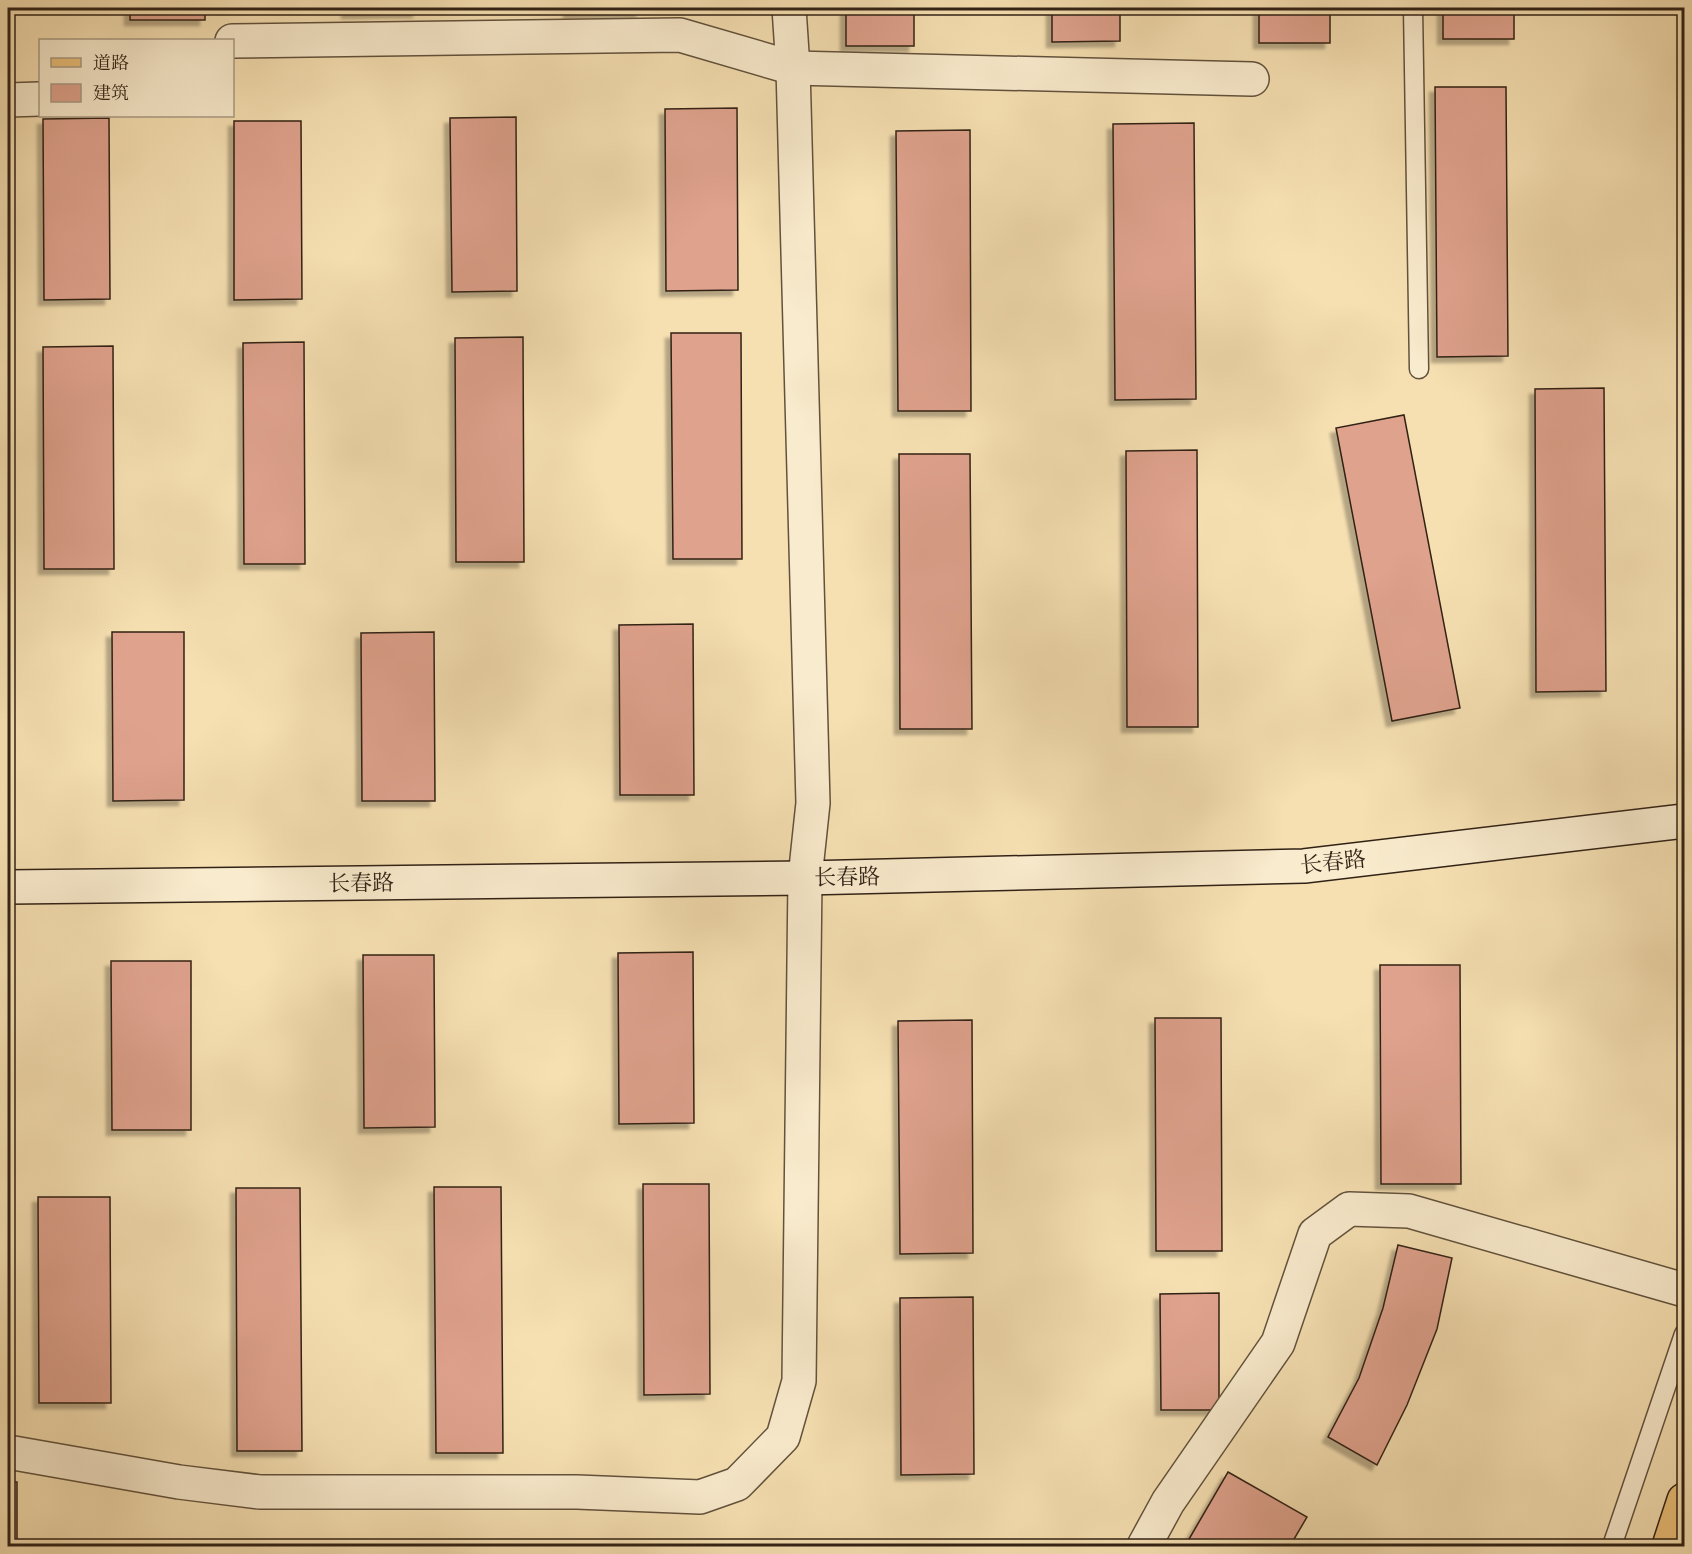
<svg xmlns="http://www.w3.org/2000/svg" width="1692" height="1554" font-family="'IM FELL Great Primer','Noto Serif SC',serif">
<defs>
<filter id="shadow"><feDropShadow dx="-5.5" dy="5.5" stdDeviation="1.5" flood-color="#0004"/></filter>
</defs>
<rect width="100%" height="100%" fill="#f6e0b2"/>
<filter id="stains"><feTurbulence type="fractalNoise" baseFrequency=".00333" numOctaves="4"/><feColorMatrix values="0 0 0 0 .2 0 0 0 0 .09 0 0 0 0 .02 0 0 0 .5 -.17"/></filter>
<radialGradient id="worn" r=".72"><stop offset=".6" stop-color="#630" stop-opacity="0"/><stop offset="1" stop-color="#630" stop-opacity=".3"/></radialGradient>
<g fill="#dfa28d" stroke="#312216" stroke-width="1.5" filter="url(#shadow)">
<rect x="130" y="8" width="75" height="12"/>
<path d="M 347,8 L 418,8 L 418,12 L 347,13 Z"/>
<path d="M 569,8 L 641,8 L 641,12 L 569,13 Z"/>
<rect x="846" y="8" width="68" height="38"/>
<path d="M 1052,8 L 1120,8 L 1120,41 L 1052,42 Z"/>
<rect x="1259" y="8" width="71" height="35"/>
<rect x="1443" y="8" width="71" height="31"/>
<path d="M 1435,87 L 1506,87 L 1508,356 L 1437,357 Z"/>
<path d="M 737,108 L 738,290 L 666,291 L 665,109 Z"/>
<path d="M 516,117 L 517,291 L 452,292 L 450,118 Z"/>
<path d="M 109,118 L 110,299 L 44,300 L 43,119 Z"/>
<path d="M 234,121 L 301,121 L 302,299 L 234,300 Z"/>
<path d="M 1194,123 L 1196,399 L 1115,400 L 1113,124 Z"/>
<path d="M 970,130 L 971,411 L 898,411 L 896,131 Z"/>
<path d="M 671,333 L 741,333 L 742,559 L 673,559 Z"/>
<path d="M 523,337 L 524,562 L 456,562 L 455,338 Z"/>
<path d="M 304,342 L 305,564 L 244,564 L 243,343 Z"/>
<path d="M 113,346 L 114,569 L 44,569 L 43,347 Z"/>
<path d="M 1604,388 L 1606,691 L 1536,692 L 1535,389 Z"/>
<path d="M 1404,415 L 1460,708 L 1392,721 L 1336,428 Z"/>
<path d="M 1197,450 L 1198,727 L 1127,727 L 1126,451 Z"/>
<path d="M 899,454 L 970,454 L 972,729 L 900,729 Z"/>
<path d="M 693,624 L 694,795 L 620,795 L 619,625 Z"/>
<path d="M 112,632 L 184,632 L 184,800 L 113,801 Z"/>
<path d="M 434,632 L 435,801 L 362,801 L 361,633 Z"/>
<path d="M 693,952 L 694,1123 L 619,1124 L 618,953 Z"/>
<path d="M 363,955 L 434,955 L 435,1127 L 364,1128 Z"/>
<path d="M 111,961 L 191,961 L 191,1130 L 112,1130 Z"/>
<path d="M 1380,965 L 1460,965 L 1461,1184 L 1381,1184 Z"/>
<path d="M 1155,1018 L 1221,1018 L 1222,1251 L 1156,1251 Z"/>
<path d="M 972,1020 L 973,1253 L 900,1254 L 898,1021 Z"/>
<path d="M 643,1184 L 709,1184 L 710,1394 L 644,1395 Z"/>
<path d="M 434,1187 L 501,1187 L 503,1453 L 436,1453 Z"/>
<path d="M 236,1188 L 300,1188 L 302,1451 L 237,1451 Z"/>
<path d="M 38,1197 L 110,1197 L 111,1403 L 39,1403 Z"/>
<path d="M 1398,1245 L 1452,1258 L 1437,1329 L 1407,1405 L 1377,1465 L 1328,1437 L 1359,1378 L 1383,1308 Z"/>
<path d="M 1219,1293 L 1219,1410 L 1161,1410 L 1160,1294 Z"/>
<path d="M 973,1297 L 974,1474 L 901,1475 L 900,1298 Z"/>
<path d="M 1228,1472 L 1307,1517 L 1290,1546 L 1185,1546 Z"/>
<rect x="8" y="1482" width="9" height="64"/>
<path d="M 959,1541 L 959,1546 L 895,1546 L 895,1542 Z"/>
</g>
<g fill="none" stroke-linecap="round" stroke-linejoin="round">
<g stroke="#62523d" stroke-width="21">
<g id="lane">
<path d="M 1413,8 L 1419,369"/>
<path d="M 1612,1546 L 1684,1334"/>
</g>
</g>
<g stroke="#62523d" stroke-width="36">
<g id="street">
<path d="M 232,41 L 680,35 L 793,68 L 1252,79"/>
<path d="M 8,100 L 40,99"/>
<path d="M 8,1452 L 179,1482 L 260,1492 L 577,1492 L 700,1497 L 737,1484 L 783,1437 L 799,1381 L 805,878 L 813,803 L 793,68 L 789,8"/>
<path d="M 1144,1546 L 1168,1502 L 1278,1343 L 1315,1234 L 1349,1209 L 1409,1211 L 1684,1290"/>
</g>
</g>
<g stroke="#312216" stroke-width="36">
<path id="secondary" d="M 8,887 L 805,878 L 1304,866 L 1684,821"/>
</g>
<g stroke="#312216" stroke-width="36">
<path id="primary" d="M 1669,1546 L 1684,1500"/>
</g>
<use href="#lane" stroke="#f9ebcd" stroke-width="18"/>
<use href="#street" stroke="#f9ebcd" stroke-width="33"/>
<use href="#secondary" stroke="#f9ebcd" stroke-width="33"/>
<use href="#primary" stroke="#ebc079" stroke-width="33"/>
</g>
<g text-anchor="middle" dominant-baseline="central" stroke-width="4.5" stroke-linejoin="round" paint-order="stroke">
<g font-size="22" fill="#312216" stroke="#f9ebcd">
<text transform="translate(1333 862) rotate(-6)">长春路</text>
<text transform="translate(847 877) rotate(-1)">长春路</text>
<text transform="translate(361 883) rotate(-1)">长春路</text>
</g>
</g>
<rect width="1692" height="1554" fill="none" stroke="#f6e0b2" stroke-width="30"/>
<rect x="9" y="9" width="1674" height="1536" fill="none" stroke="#312216" stroke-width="3"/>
<rect x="15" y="15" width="1662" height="1524" fill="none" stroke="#312216" stroke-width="1.5"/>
<rect x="39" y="39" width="195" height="78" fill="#f9ebcd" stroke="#a99b84" stroke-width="1.5"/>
<rect x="51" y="58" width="30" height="9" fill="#ebc079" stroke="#a99b84" stroke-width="1.5"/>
<text x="93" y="69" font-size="18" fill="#312216">道路</text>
<rect x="51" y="84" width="30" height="18" fill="#dfa28d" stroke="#a99b84" stroke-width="1.5"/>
<text x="93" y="99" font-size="18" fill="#312216">建筑</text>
<rect width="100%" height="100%" filter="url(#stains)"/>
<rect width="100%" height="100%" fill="url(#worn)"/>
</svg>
